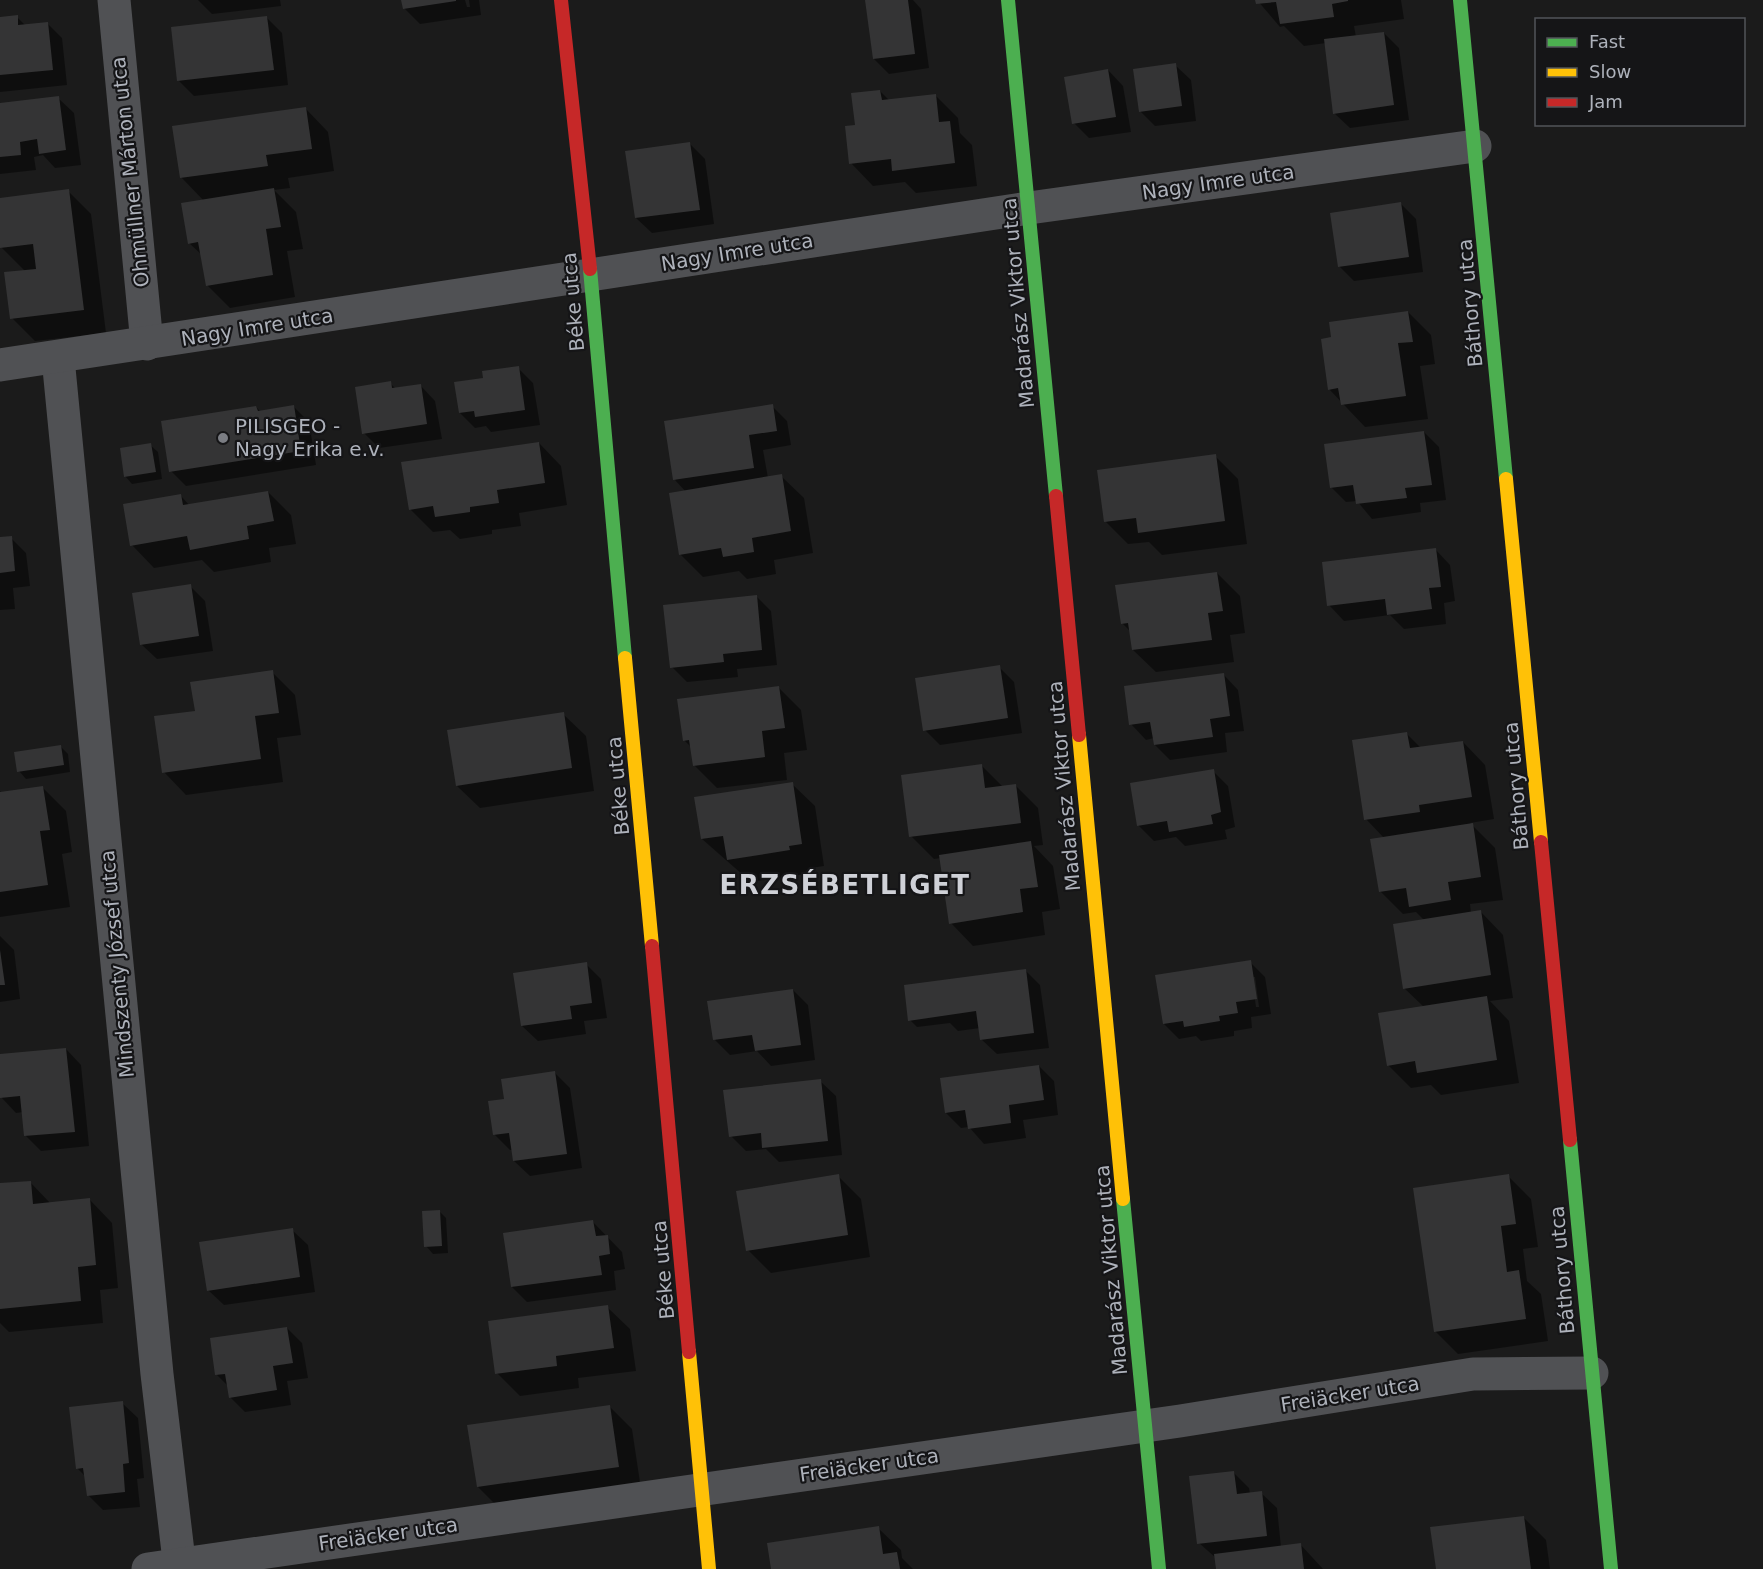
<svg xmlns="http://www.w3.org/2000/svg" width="1763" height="1569" font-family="'DejaVu Sans',sans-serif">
<rect width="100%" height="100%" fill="#1b1b1b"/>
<g fill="#0007" fill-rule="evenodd">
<path d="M 198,0 L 280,0 L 281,6 L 212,14 Z"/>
<path d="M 403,0 L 465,0 L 467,7 L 470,7 L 469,0 L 479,0 L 481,15 L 420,24 L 404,8 Z"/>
<path d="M 867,0 L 913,0 L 921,9 L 929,68 L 889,74 L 874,59 Z"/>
<path d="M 1257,0 L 1401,0 L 1404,19 L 1354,26 L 1356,37 L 1384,33 L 1399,48 L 1409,120 L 1350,128 L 1334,113 L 1326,43 L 1304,46 L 1284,26 L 1280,27 Z"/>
<path d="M 17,17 L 26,26 L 47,23 L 62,38 L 67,85 L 0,92 L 0,19 Z"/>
<path d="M 267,18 L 282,33 L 288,85 L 194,96 L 179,81 Z"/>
<path d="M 1175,65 L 1191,80 L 1196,121 L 1155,126 L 1140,111 Z"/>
<path d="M 1108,70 L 1123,86 L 1131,132 L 1089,138 L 1074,123 Z"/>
<path d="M 880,91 L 889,100 L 935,95 L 958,118 L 960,133 L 972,145 L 977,186 L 916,193 L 905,182 L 873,186 L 851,163 L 856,127 Z"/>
<path d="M 58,98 L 74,113 L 81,165 L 55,168 L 43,155 L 34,157 L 36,170 L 0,174 L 0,105 Z"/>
<path d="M 306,109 L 328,132 L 334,171 L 288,178 L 290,188 L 274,190 L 296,212 L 303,249 L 287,251 L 295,297 L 230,308 L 207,285 L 202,255 L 189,243 L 204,201 L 181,177 Z"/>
<path d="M 689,143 L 705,159 L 714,224 L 652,233 L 636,218 Z"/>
<path d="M 68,191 L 91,214 L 106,333 L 35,341 L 12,318 L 25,271 L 1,247 L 0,199 Z"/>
<path d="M 1401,204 L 1416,219 L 1423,272 L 1354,281 L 1339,266 Z"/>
<path d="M 1408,312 L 1431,335 L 1435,364 L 1420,366 L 1428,419 L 1365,427 L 1329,389 Z"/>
<path d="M 518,368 L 533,383 L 540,425 L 491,432 L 486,426 L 475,428 L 460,413 L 485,379 Z"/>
<path d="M 390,383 L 396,389 L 420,385 L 435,401 L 442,439 L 379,448 L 364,433 Z"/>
<path d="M 772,406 L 787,421 L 791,445 L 763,450 L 768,478 L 781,476 L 804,498 L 813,553 L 774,560 L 776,574 L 747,579 L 739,571 L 703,577 L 680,554 L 686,492 L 675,480 Z"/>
<path d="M 256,407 L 261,412 L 294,407 L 309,422 L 316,465 L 186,486 L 171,471 Z"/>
<path d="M 1424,432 L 1439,447 L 1446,500 L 1420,503 L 1421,512 L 1372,519 L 1357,501 L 1346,502 L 1331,487 Z"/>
<path d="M 539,443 L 561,466 L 567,505 L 519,513 L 521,526 L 492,530 L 492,534 L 460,539 L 450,530 L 433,532 L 410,509 Z"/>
<path d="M 150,445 L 158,452 L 162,479 L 132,484 L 125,476 Z"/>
<path d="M 1215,456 L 1238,479 L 1247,544 L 1162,555 L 1149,542 L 1128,544 L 1106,522 Z"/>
<path d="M 268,492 L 291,515 L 296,544 L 269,548 L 271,562 L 214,572 L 202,560 L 154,568 L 132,545 L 181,496 L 190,506 Z"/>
<path d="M 11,538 L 26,553 L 30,586 L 13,588 L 15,609 L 0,610 L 0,539 Z"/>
<path d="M 1435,549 L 1450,565 L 1455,601 L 1444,603 L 1446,624 L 1404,629 L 1390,615 L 1344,621 L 1329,605 Z"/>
<path d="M 1217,573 L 1240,596 L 1245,633 L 1230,635 L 1234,662 L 1156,672 L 1133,650 L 1131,632 L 1122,623 Z"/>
<path d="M 190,586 L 205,601 L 213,651 L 157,659 L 141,644 Z"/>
<path d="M 756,596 L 771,611 L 777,665 L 737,669 L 738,677 L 687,682 L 672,667 Z"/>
<path d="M 999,667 L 1014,682 L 1022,733 L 940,745 L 925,730 Z"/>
<path d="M 272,672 L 295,695 L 301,735 L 277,738 L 283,782 L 186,795 L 164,772 L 196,712 Z"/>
<path d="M 1223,674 L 1238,690 L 1244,731 L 1225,733 L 1227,752 L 1170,760 L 1155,745 L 1154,738 L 1146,740 L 1131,724 Z"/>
<path d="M 779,688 L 801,710 L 807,750 L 784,753 L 787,780 L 717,788 L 694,765 L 691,747 L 684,740 Z"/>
<path d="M 563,714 L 586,736 L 594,791 L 480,808 L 457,786 Z"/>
<path d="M 1407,734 L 1421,748 L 1463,742 L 1485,765 L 1494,819 L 1470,823 L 1495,848 L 1503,900 L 1470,904 L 1471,913 L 1481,912 L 1503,935 L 1513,998 L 1490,1001 L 1509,1021 L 1519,1083 L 1441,1095 L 1431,1085 L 1411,1088 L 1388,1065 L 1424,1007 L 1404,988 L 1424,920 L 1416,912 L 1403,914 L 1380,891 L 1384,838 L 1366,819 Z"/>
<path d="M 60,746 L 68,754 L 70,772 L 26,779 L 19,771 Z"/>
<path d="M 982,766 L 1003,787 L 1016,786 L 1038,808 L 1043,845 L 1034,846 L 1053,866 L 1060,909 L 1042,912 L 1045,935 L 973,946 L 951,923 L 941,858 L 934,859 L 911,836 Z"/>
<path d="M 1213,771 L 1228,786 L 1235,827 L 1225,830 L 1227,839 L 1185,846 L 1176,837 L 1154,841 L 1138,825 Z"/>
<path d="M 792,784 L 815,806 L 824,866 L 811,868 L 812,873 L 751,882 L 702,839 Z"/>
<path d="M 43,788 L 66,811 L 72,852 L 62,854 L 70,907 L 0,917 L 0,791 L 2,794 Z"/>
<path d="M 0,936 L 14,950 L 20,999 L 0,1002 Z"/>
<path d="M 1250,962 L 1265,977 L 1271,1014 L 1251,1017 L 1252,1028 L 1234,1031 L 1234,1036 L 1201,1041 L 1196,1036 L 1179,1039 L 1164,1024 ZM 1252,977 L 1255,977 L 1259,1007 L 1256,1007 Z"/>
<path d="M 586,964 L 601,979 L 607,1018 L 584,1021 L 586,1034 L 538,1041 L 522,1026 Z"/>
<path d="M 1025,970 L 1040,985 L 1049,1048 L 997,1054 L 981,1039 L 980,1028 L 958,1031 L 950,1023 L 917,1027 L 910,1020 Z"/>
<path d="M 793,990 L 808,1005 L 815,1060 L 771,1066 L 757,1051 L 730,1055 L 715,1040 Z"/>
<path d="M 66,1049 L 81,1065 L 89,1146 L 41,1151 L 26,1136 L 23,1112 L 16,1113 L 1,1097 L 0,1056 Z"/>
<path d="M 1039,1066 L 1054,1081 L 1058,1115 L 1023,1120 L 1026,1138 L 984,1144 L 969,1127 L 961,1128 L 946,1113 Z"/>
<path d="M 555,1073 L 570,1088 L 582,1168 L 530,1176 L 514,1161 L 513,1150 L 510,1150 L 495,1135 L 506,1100 Z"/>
<path d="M 820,1081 L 836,1096 L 842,1155 L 779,1162 L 766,1149 L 746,1151 L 731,1136 Z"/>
<path d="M 838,1176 L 861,1199 L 870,1257 L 771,1273 L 748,1250 Z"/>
<path d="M 1508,1176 L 1531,1199 L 1538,1247 L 1523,1249 L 1527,1281 L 1541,1294 L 1548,1341 L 1458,1354 L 1435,1331 Z"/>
<path d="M 30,1182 L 51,1204 L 90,1200 L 112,1223 L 118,1288 L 100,1290 L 103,1323 L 9,1332 L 0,1323 L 0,1185 Z"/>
<path d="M 439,1211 L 446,1218 L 448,1253 L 433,1254 L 426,1246 Z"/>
<path d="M 592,1221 L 622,1252 L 625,1269 L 614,1271 L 616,1290 L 527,1302 L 512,1287 Z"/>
<path d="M 292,1230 L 308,1245 L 315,1292 L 224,1305 L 208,1290 Z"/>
<path d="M 607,1307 L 630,1329 L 636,1371 L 578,1378 L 579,1388 L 520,1396 L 497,1373 Z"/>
<path d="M 287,1328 L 302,1343 L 308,1378 L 287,1381 L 291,1405 L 245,1412 L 230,1397 L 228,1386 L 217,1375 Z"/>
<path d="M 122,1403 L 138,1418 L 144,1478 L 137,1479 L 140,1507 L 103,1510 L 88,1495 L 86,1477 L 77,1468 Z"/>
<path d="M 609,1406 L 632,1429 L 641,1489 L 501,1510 L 478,1487 Z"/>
<path d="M 1234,1473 L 1249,1488 L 1250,1494 L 1261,1493 L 1277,1508 L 1281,1547 L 1300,1544 L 1323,1569 L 1217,1569 L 1216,1558 L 1199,1543 Z"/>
<path d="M 1524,1518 L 1546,1540 L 1550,1569 L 1437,1569 Z"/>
<path d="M 878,1528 L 901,1550 L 902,1558 L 913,1569 L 773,1569 Z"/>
</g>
<g fill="#343435">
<path d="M 401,0 L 456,0 L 456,1 L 403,9 Z"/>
<path d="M 865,0 L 908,0 L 915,54 L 873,59 Z"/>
<path d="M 1255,0 L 1348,0 L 1348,1 L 1332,4 L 1334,17 L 1280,24 L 1276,2 L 1256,4 Z"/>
<path d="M 18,15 L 18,25 L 48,22 L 53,70 L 0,75 L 0,17 Z"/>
<path d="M 267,16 L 274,70 L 177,81 L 171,27 Z"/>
<path d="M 1384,32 L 1394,105 L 1333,114 L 1324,39 Z"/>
<path d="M 1176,63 L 1182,106 L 1139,112 L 1133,69 Z"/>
<path d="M 1108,69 L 1116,117 L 1072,124 L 1064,77 Z"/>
<path d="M 880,90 L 882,100 L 936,94 L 939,122 L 950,121 L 955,163 L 892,171 L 891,159 L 849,164 L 845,126 L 855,125 L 851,93 Z"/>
<path d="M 59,96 L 66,150 L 39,154 L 37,139 L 20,142 L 21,155 L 0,157 L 0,103 Z"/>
<path d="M 306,107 L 312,149 L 266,155 L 268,166 L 180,178 L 172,126 Z"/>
<path d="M 690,142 L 700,210 L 635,218 L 625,151 Z"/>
<path d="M 274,188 L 281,227 L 266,229 L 273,275 L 206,286 L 198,242 L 188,244 L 181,203 Z"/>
<path d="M 69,189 L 84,310 L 10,319 L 4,272 L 36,269 L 33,244 L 0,248 L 0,198 Z"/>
<path d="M 1401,202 L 1409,257 L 1338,267 L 1330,213 Z"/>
<path d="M 1408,311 L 1413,342 L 1398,343 L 1406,396 L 1341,405 L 1338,388 L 1328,390 L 1321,339 L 1331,337 L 1329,322 Z"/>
<path d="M 519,366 L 525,410 L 475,417 L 474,411 L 459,413 L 454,382 L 483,378 L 482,371 Z"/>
<path d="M 391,381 L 392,388 L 421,384 L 427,424 L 362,434 L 355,387 Z"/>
<path d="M 773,404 L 777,431 L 749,435 L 754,468 L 673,480 L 664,421 Z"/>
<path d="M 294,405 L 301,451 L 169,472 L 161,421 L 256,406 L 258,411 Z"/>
<path d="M 1424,431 L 1432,485 L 1405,488 L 1407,498 L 1356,504 L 1353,485 L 1330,488 L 1324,444 Z"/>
<path d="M 539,442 L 545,483 L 497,490 L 499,503 L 470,507 L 470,512 L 435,517 L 433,506 L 409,510 L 401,462 Z"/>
<path d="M 151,443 L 156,472 L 124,477 L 120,448 Z"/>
<path d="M 1216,454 L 1225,521 L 1138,533 L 1136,518 L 1104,522 L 1097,470 Z"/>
<path d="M 782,474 L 791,531 L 752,538 L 754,552 L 723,557 L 721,548 L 679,555 L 669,493 Z"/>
<path d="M 268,491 L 274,521 L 247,526 L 249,539 L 190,550 L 187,536 L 130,546 L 123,504 L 181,494 L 183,505 Z"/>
<path d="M 12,536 L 15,571 L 0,573 L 0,537 Z"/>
<path d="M 1436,548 L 1441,587 L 1429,588 L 1432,609 L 1387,615 L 1385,599 L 1327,606 L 1322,562 Z"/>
<path d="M 1217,572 L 1223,611 L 1208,613 L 1212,640 L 1132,650 L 1128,623 L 1121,624 L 1115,585 Z"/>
<path d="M 191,584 L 199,636 L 140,645 L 132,593 Z"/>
<path d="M 757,595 L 762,650 L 723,654 L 724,662 L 670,668 L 663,605 Z"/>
<path d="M 1000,665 L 1008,718 L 923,731 L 915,678 Z"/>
<path d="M 273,670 L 279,713 L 255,716 L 261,759 L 162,773 L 154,716 L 195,711 L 190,682 Z"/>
<path d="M 1224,673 L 1230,716 L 1210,719 L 1213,737 L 1154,745 L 1150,722 L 1129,725 L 1124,686 Z"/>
<path d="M 779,686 L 785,728 L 762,731 L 765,757 L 693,766 L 689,740 L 683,741 L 677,699 Z"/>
<path d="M 564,712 L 572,768 L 456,786 L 447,730 Z"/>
<path d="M 1407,732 L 1410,748 L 1463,741 L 1472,797 L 1419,805 L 1420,812 L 1364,820 L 1352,740 Z"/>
<path d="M 61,745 L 64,765 L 17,772 L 14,752 Z"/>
<path d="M 982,764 L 985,788 L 1016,784 L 1021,823 L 909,837 L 901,775 Z"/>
<path d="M 1214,769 L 1221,812 L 1211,815 L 1213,824 L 1169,832 L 1167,821 L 1137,826 L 1130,783 Z"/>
<path d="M 793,782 L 802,844 L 789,846 L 790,850 L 727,860 L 723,836 L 701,839 L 694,797 Z"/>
<path d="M 43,786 L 50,830 L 40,831 L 48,885 L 0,892 L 0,792 Z"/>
<path d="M 1473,823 L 1481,877 L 1448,882 L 1451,900 L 1409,907 L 1406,888 L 1379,892 L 1370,839 Z"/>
<path d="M 1031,841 L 1038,887 L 1020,889 L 1023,912 L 949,924 L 939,855 Z"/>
<path d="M 1481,910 L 1491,975 L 1403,989 L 1393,924 Z"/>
<path d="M 0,950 L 5,985 L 0,985 Z"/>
<path d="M 1251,960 L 1257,999 L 1236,1002 L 1238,1013 L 1219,1016 L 1220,1021 L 1184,1027 L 1183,1021 L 1163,1024 L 1155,975 Z"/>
<path d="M 587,962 L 592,1003 L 570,1006 L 572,1019 L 521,1026 L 513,973 Z"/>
<path d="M 1026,969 L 1034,1033 L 980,1040 L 976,1011 L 908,1021 L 904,985 Z"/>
<path d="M 793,989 L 801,1045 L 755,1051 L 752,1035 L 713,1040 L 707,1001 Z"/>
<path d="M 1487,996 L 1497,1060 L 1417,1073 L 1415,1061 L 1387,1066 L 1378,1013 Z"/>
<path d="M 66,1048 L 75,1132 L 24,1136 L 20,1096 L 0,1098 L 0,1054 Z"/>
<path d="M 1039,1065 L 1044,1100 L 1009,1105 L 1011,1123 L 968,1129 L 965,1110 L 945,1113 L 940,1078 Z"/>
<path d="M 555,1071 L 567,1154 L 513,1161 L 509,1133 L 493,1135 L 488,1101 L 504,1099 L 501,1079 Z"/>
<path d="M 821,1079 L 828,1141 L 762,1148 L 761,1133 L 729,1137 L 723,1090 Z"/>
<path d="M 839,1174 L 848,1235 L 746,1251 L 736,1191 Z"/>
<path d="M 1509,1174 L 1516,1224 L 1501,1226 L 1507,1272 L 1519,1270 L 1526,1319 L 1434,1332 L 1413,1188 Z"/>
<path d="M 31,1181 L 33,1204 L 90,1198 L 96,1265 L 78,1267 L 81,1301 L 0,1309 L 0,1183 Z"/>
<path d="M 440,1210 L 442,1246 L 424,1247 L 422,1211 Z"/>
<path d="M 593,1220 L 596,1236 L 608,1235 L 610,1254 L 599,1256 L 602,1275 L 511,1287 L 503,1233 Z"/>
<path d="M 293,1228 L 300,1277 L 207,1291 L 199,1242 Z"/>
<path d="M 608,1305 L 614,1348 L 556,1356 L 557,1366 L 495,1374 L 488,1321 Z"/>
<path d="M 287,1327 L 293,1363 L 273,1366 L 277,1390 L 229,1398 L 225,1374 L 215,1375 L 210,1338 Z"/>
<path d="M 123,1401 L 129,1463 L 123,1464 L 125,1492 L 87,1496 L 83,1468 L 76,1469 L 69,1407 Z"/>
<path d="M 610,1405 L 619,1467 L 477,1487 L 467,1425 Z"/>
<path d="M 1234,1471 L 1237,1494 L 1262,1491 L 1267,1536 L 1197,1544 L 1189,1476 Z"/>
<path d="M 1524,1516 L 1531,1569 L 1436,1569 L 1430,1527 Z"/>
<path d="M 879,1526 L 883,1554 L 897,1552 L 900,1569 L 771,1569 L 767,1543 Z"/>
<path d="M 1301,1543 L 1304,1569 L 1216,1569 L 1214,1554 Z"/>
</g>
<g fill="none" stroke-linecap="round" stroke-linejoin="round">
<g stroke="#505154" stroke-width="33">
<path d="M 114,0 L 147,344"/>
<path d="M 58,358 L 157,1374 L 180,1569"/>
<path d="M 0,365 L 1029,208 L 1475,146"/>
<path d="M 148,1569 L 1180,1421 L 1473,1374 L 1592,1373"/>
</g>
<g stroke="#4caf50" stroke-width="14">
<path d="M 1008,0 L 1056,496"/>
<path d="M 1460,0 L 1506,479"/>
<path d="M 590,269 L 625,658"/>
<path d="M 1570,1140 L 1611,1569"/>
<path d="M 1123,1199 L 1159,1569"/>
</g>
<g stroke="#ffc107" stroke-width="14">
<path d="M 1506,479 L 1541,842"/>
<path d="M 625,658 L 652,946"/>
<path d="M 1079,735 L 1123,1199"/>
<path d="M 689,1352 L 709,1569"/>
</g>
<g stroke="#c62828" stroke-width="14">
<path d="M 561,0 L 590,269"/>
<path d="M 1056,496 L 1079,735"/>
<path d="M 1541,842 L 1570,1140"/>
<path d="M 652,946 L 689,1352"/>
</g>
</g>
<circle fill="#7b7d83" stroke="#151517" stroke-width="2" cx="223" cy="438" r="6"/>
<g text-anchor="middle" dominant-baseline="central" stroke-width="4.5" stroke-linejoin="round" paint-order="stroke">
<g font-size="20" fill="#aeb2bb" stroke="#151517">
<text transform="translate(130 172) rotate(-96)">Ohmüllner Márton utca</text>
<text transform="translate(1218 182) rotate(-8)">Nagy Imre utca</text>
<text transform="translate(737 252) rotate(-9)">Nagy Imre utca</text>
<text transform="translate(573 302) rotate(-95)">Béke utca</text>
<text transform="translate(1018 303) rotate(-95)">Madarász Viktor utca</text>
<text transform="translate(1470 303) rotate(-95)">Báthory utca</text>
<text transform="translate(257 327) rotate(-9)">Nagy Imre utca</text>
<text transform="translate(618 786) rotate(-95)">Béke utca</text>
<text transform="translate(1064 786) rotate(-95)">Madarász Viktor utca</text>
<text transform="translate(1516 786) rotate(-95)">Báthory utca</text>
<text transform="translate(117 964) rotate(-95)">Mindszenty József utca</text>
<text transform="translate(663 1270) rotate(-95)">Béke utca</text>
<text transform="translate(1111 1270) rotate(-95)">Madarász Viktor utca</text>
<text transform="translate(1562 1270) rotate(-95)">Báthory utca</text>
<text transform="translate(1350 1394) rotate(-9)">Freiäcker utca</text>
<text transform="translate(869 1465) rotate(-8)">Freiäcker utca</text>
<text transform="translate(388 1534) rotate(-8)">Freiäcker utca</text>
</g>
<g font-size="20" fill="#aeb2bb" stroke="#151517" text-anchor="start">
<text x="235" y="426">PILISGEO -<tspan x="235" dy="23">Nagy Erika e.v.</tspan></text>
</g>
<g font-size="26" font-weight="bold" letter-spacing="1.5" fill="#cfd1d7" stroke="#151517">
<text x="845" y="885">ERZSÉBETLIGET</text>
</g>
</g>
<rect x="1535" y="18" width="210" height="108" fill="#151517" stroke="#525459" stroke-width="1.5"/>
<rect x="1547" y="38" width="30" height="9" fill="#4caf50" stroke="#525459" stroke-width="1.5"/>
<text x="1589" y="48" font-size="18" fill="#aeb2bb">Fast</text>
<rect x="1547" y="68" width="30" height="9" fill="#ffc107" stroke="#525459" stroke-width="1.5"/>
<text x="1589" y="78" font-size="18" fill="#aeb2bb">Slow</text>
<rect x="1547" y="98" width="30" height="9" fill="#c62828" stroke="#525459" stroke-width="1.5"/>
<text x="1589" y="108" font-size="18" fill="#aeb2bb">Jam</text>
</svg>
